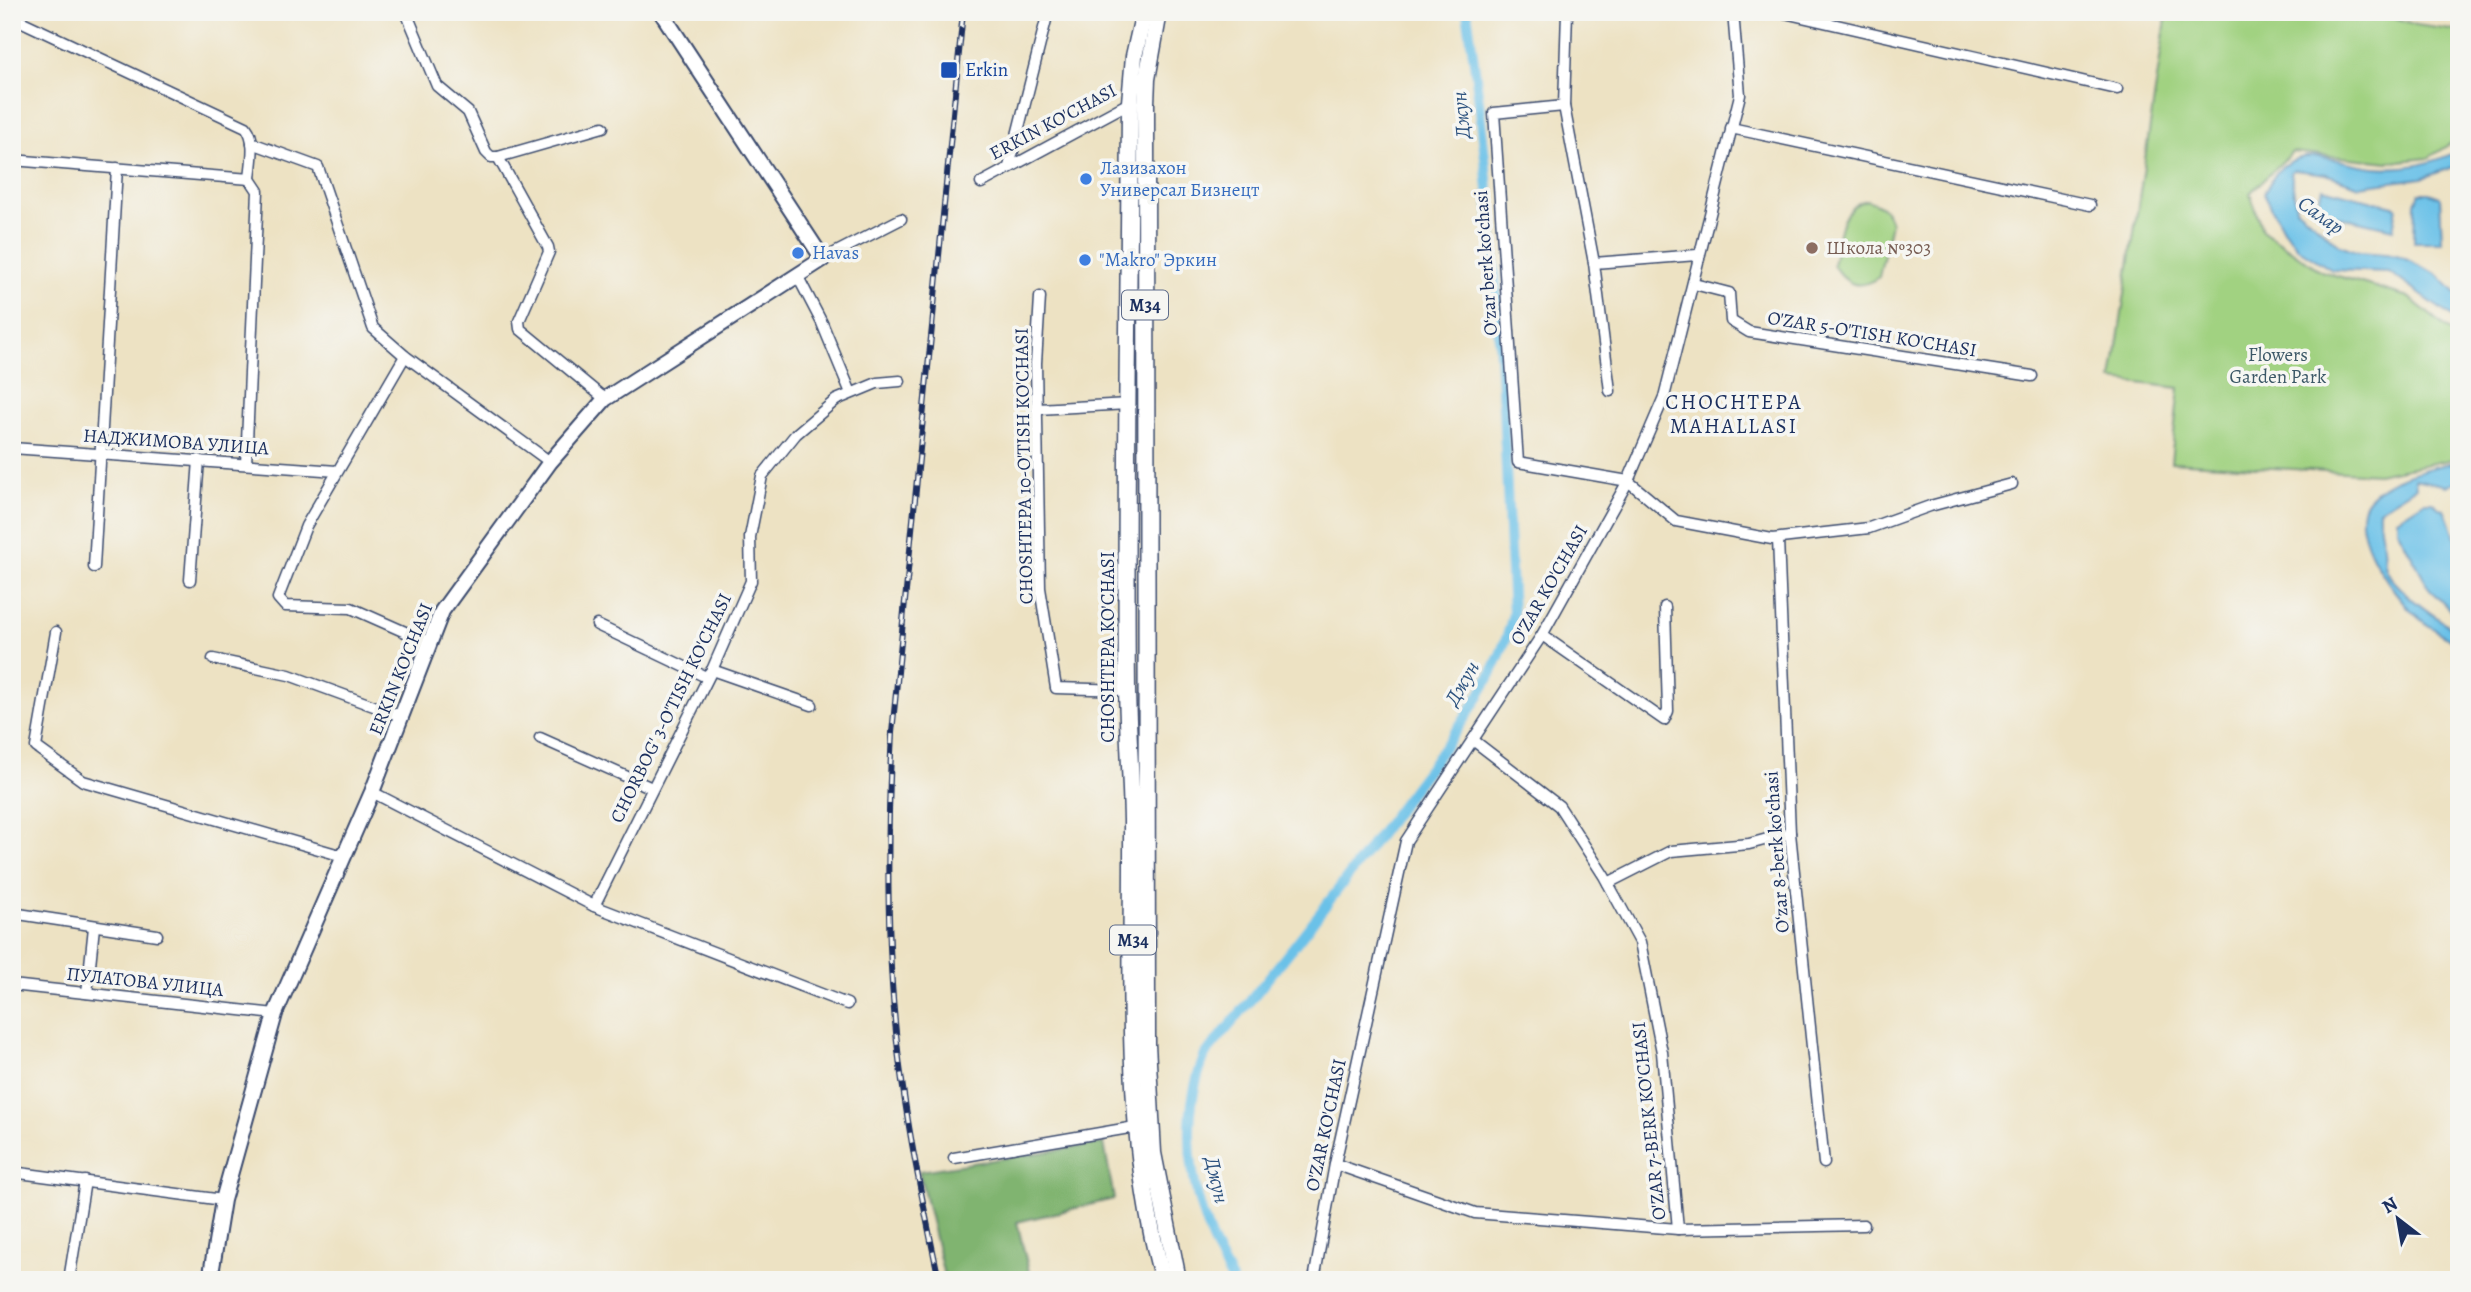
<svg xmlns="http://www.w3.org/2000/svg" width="2471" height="1292" font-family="Alegreya,serif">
<rect width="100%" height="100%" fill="#f6f6f2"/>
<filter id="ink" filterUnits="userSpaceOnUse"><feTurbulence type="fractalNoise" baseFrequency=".0143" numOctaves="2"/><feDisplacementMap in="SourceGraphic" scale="14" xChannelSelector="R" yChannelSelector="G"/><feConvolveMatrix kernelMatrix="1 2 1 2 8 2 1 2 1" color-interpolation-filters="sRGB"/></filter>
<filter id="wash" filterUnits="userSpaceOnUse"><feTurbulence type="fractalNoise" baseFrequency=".00686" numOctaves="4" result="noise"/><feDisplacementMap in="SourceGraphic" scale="28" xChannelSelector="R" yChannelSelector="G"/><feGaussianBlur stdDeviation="1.57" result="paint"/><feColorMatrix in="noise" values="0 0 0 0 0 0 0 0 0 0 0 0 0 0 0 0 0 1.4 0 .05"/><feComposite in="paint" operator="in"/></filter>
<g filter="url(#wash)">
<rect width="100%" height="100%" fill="#ede2c3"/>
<g fill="#a1d281" stroke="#5e8070" stroke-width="2">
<path d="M 2167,12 L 2378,12 L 2416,25 L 2459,31 L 2459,138 L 2428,158 L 2389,162 L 2292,152 L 2250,193 L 2262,230 L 2321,271 L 2408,297 L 2459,338 L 2459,458 L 2377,474 L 2171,462 L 2179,388 L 2112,380 Z"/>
<path d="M 1866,200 C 1880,204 1887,209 1891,223 L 1879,277 C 1858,291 1846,285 1833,265 C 1839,238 1837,209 1866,200 Z"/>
</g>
<path fill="#80b46f" stroke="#4e7266" stroke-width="2" d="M 1104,1143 L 1114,1199 L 1017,1222 L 1031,1280 L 945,1280 L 919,1171 Z"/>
<g fill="#6bc1e8" stroke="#4378a3" stroke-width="2">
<path d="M 2459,150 L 2459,165 L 2422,178 L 2359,186 L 2326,174 L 2294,170 L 2291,172 L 2296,208 L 2340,245 L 2359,252 L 2397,255 L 2437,274 L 2459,296 L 2459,322 L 2389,272 L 2332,270 L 2299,249 L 2283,229 L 2264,193 C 2269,185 2275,172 2283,166 C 2311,145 2344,165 2374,167 C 2403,170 2434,164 2459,150 Z"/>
<path d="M 2322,188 L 2397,207 L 2393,229 L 2316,211 Z"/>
<path d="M 2419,193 L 2429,193 L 2440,197 L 2442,242 L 2414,242 L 2415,203 Z"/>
<path d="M 2459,461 L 2459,480 L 2447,486 L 2415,479 L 2416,487 L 2379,510 C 2378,523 2381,534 2384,547 C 2385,553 2384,558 2385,564 C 2389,590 2438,616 2459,634 L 2459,647 C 2448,635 2436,632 2424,622 C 2399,604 2342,528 2369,498 C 2390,475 2431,468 2459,461 Z"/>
<path d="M 2424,502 L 2432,502 L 2439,508 L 2445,509 L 2459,546 L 2459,614 L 2456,616 L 2431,591 L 2397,529 L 2397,519 Z"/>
</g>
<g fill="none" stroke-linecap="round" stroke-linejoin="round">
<path stroke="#6bc1e8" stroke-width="10" d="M 1232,1280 C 1193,1213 1175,1129 1205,1055 C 1276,971 1343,885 1408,796 C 1449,740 1499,682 1513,613 C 1503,413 1497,211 1467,12"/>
</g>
</g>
<g filter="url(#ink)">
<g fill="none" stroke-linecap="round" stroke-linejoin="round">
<g stroke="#3a4a6d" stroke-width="13">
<g id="street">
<path d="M 406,12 L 437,86 L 468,112 L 486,152 L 491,157 L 498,157 L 548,247 L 549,252 L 519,321 L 520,329 L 605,399"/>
<path d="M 1567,12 L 1564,106 L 1594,263 L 1610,391"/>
<path d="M 1780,12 L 2117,89"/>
<path d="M 12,17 L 246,127 C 257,141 251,163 250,179 L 258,191 L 246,464"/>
<path d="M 1564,106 L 1494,113 L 1518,462 L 1628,481 L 1676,521 L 1772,539 L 1869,528 L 1930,506 L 2012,484"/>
<path d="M 1731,128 L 2090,205"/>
<path d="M 252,143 L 318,167 L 373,328 L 405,356 L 550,462"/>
<path d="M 498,157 L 603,127"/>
<path d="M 12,160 L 250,179"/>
<path d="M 1009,167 L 1048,12"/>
<path d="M 981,183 L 1131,102"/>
<path d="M 823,259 L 901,219"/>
<path d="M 1594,263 L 1697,255"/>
<path d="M 797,275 L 822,323 L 851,393"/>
<path d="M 1694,284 L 1729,293 L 1731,321 L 1749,332 L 2032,376"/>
<path d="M 1040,297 L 1036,363 L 1040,588 L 1056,688 L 1127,690"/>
<path d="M 405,356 L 306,526 L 278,598 L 285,606 L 351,608 L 430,643"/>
<path d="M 1038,409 L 1128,404"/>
<path d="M 12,448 L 337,471"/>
<path d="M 1778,539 L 1790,833 L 1824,1163"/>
<path d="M 94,567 L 117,168"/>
<path d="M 190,580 L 199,460"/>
<path d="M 597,625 L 706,677 L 712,670 L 812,705"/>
<path d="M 56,632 L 36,747 L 83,781 L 343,856"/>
<path d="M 1542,635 L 1664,720 L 1668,711 L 1665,607"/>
<path d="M 213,659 L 289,675 L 401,716"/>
<path d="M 540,738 L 652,788"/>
<path d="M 1473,740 L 1559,806 L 1604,876 L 1640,942 L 1662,1052 L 1678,1229"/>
<path d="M 372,792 L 594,906 L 847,1004"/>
<path d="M 1608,883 L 1671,851 L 1749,844 L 1790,833"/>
<path d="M 594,906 L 712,670 L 751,581 L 750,537 L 762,476 L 796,434 L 836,400 L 877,383 L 900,381"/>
<path d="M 12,913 L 157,935"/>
<path d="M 12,985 L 275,1014"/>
<path d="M 87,993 L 94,927"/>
<path d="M 954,1158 L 1135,1127"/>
<path d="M 1335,1164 L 1475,1213 L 1678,1229 L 1864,1225"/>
<path d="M 12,1172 L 223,1200"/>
<path d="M 69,1280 L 85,1181"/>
<path d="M 1314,1280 L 1335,1164 L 1406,841 L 1542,635 L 1628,481 L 1664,397 L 1740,95 L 1733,12"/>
</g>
</g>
<g stroke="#3a4a6d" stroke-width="18">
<path id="secondary" d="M 210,1280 L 223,1200 L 275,1014 L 372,792 L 442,611 L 550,462 L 605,399 L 823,259 L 661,12"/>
</g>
<g stroke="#3a4a6d" stroke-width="19">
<g id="primary">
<path d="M 1144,12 L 1134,56 L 1130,102 C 1129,298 1125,494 1127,690 C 1128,733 1131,777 1132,820 C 1133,974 1122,1129 1163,1280"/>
<path d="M 1159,12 L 1147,79 L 1146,103 L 1147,1044 L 1153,1153 L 1178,1280"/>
</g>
</g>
<use href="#street" stroke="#fff" stroke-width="10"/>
<use href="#secondary" stroke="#fff" stroke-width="14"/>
<use href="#primary" stroke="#fff" stroke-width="16"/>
<g stroke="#1b2f5e" stroke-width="6">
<path id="rail" d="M 939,1280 C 921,1194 903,1108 895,1022 C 886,925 887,829 892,733 L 963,12"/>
</g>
<use href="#rail" stroke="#f6f6f2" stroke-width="3.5" stroke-dasharray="10" stroke-linecap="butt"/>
</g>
</g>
<rect fill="#1a4fb4" stroke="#f6f6f2" stroke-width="2.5" x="940" y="61" width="18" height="18" rx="3.5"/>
<g fill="#3f7fe0" stroke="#f6f6f2" stroke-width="2.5">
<circle cx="1086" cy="179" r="7"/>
<circle cx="798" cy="253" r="7"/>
<circle cx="1085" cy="260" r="7"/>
</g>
<circle fill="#8d6e63" stroke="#f6f6f2" stroke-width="2.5" cx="1812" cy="248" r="7"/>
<g text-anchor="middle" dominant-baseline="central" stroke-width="7" stroke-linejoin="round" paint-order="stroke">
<g fill="#f6f6f2" stroke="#5d6b8a" stroke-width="2">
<rect x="1122" y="290.5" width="46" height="29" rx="5"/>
<rect x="1110" y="925.5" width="46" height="29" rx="5"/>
</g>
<g font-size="18" font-weight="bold" fill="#1b2f5e">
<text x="1145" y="305">M34</text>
<text x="1133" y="940">M34</text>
</g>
<g font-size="19" fill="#164399" stroke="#f6f6f2" text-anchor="start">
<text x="965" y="70">Erkin</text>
</g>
<g font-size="19" fill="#1b2f5e" stroke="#f6f6f2">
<text transform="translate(1053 122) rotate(-28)">ERKIN KO'CHASI</text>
<text transform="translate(1486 263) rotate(-94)">Oʻzar berk koʻchasi</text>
<text transform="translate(1872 334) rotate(9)">O'ZAR 5-O'TISH KO'CHASI</text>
<text transform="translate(176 442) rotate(4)">НАДЖИМОВА УЛИЦА</text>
<text transform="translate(1024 466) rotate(-91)">CHOSHTEPA 10-O'TISH KO'CHASI</text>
<text transform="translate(1549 585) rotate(-60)">O'ZAR KO'CHASI</text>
<text transform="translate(1108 647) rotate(-90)">CHOSHTEPA KO'CHASI</text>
<text transform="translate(401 669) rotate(-68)">ERKIN KO'CHASI</text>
<text transform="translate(671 708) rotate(-64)">CHORBOG' 3-O'TISH KO'CHASI</text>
<text transform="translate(1777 852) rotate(-94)">Oʻzar 8-berk koʻchasi</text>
<text transform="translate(145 982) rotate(6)">ПУЛАТОВА УЛИЦА</text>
<text transform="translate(1649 1121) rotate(-96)">O'ZAR 7-BERK KO'CHASI</text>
<text transform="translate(1326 1125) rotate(-78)">O'ZAR KO'CHASI</text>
</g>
<g font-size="19" fill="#366cbe" stroke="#f6f6f2" text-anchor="start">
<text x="1100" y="168">Лазизахон<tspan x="1100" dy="22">Универсал Бизнецт</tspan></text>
<text x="812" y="253">Havas</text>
<text x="1099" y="260">"Makro" Эркин</text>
</g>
<g font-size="19" fill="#785e54" stroke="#f6f6f2" text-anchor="start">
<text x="1826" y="248">Школа №303</text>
</g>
<g font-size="19" fill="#3c5867" stroke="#f6f6f2">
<text x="2278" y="355">Flowers<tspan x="2278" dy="22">Garden Park</tspan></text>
</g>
<g font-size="21" font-style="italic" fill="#2f5480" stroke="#f6f6f2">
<text transform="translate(1461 115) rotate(-95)">Джун</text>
<text transform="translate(2321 215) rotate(35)">Салар</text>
<text transform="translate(1462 683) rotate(-60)">Джун</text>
<text transform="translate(1217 1180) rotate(77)">Джун</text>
</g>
<g font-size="21" letter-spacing="2" fill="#1b2f5e" stroke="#f6f6f2">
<text x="1734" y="402">CHOCHTEPA<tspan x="1734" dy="24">MAHALLASI</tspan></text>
</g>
</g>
<rect width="2471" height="1292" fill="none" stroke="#f6f6f2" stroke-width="42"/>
<g transform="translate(2398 1219) rotate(329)" stroke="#f6f6f2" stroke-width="5" paint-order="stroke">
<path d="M0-5L12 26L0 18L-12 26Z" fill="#1b2f5e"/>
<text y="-10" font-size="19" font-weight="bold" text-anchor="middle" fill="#1b2f5e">N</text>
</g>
</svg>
